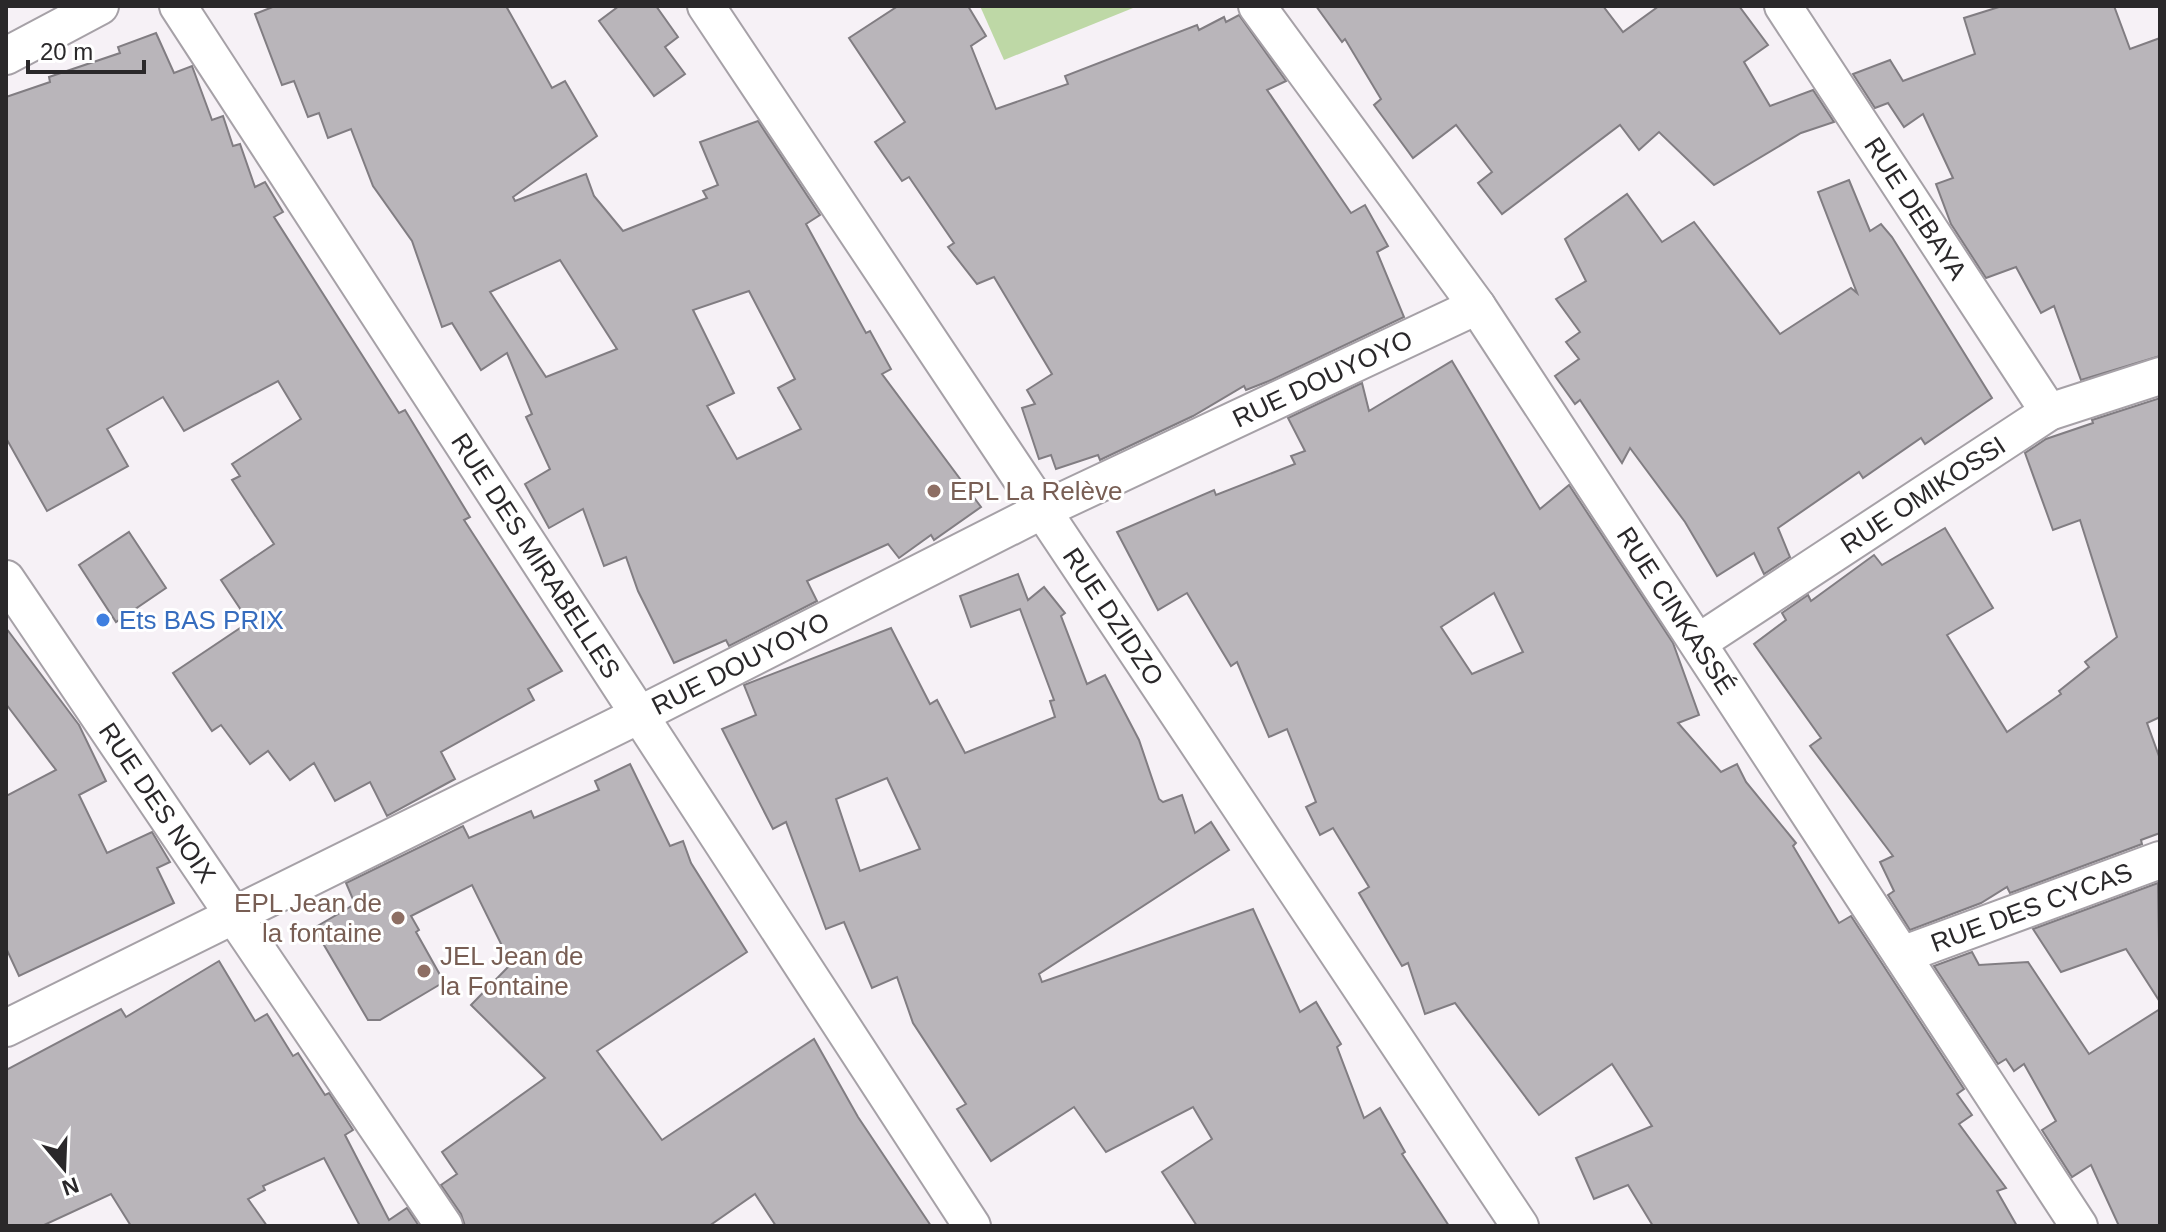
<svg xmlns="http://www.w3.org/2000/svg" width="2166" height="1232" font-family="Helvetica,sans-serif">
<rect width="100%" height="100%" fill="#f6f1f6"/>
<path fill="#bed8a6" d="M 980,6 L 1138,6 L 1004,60 Z"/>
<g fill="#b9b5ba" stroke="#817d82" stroke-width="2" fill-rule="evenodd">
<path d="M 275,6 L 506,6 L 552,88 L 565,81 L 597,136 L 513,197 L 515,201 L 586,174 L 594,196 L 623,231 L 707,198 L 703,191 L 718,185 L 700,142 L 758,121 L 820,215 L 806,224 L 866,333 L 870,331 L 891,369 L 882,374 L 981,507 L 934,540 L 931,535 L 899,558 L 888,544 L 807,581 L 817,601 L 729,646 L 726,640 L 674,663 L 638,591 L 626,557 L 604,566 L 583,509 L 549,528 L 525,484 L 550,469 L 526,417 L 532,414 L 507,353 L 481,370 L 452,323 L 442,327 L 412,241 L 373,186 L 351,129 L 328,138 L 319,113 L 308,117 L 294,81 L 282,85 L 255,14 ZM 560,260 L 617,349 L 546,377 L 490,292 ZM 749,291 L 795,379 L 778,388 L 801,429 L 737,459 L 707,406 L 734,393 L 693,310 Z"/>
<path d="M 619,6 L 656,6 L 678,37 L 665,47 L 685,74 L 654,96 L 599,21 Z"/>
<path d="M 898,6 L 968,6 L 986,36 L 971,46 L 996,109 L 1068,84 L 1065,76 L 1197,25 L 1199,30 L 1224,17 L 1226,22 L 1239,15 L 1286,81 L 1267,90 L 1351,213 L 1365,205 L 1388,246 L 1377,252 L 1404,317 L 1269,381 L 1246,390 L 1244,386 L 1193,416 L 1104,458 L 1100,460 L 1098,455 L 1056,469 L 1051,455 L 1039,459 L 1022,408 L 1035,404 L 1027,390 L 1052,374 L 994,277 L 977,284 L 948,247 L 954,243 L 909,177 L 902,181 L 875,142 L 905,122 L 849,38 Z"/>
<path d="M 1316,6 L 1603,6 L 1623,32 L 1659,6 L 1739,6 L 1768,45 L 1744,62 L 1770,106 L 1813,90 L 1834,122 L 1801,133 L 1714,185 L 1659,132 L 1639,150 L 1620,125 L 1502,214 L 1478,183 L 1492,172 L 1456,125 L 1413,158 L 1374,105 L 1381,99 L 1345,39 L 1342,42 Z"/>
<path d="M 2002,6 L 2114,6 L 2130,49 L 2160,38 L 2160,356 L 2081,380 L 2054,306 L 2041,313 L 2016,267 L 1986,278 L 1951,224 L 1936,184 L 1953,178 L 1923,114 L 1904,127 L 1888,103 L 1875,108 L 1853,74 L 1890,60 L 1903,81 L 1975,54 L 1964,18 Z"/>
<path d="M 156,33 L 174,73 L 192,66 L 212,120 L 223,116 L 233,146 L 240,144 L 255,187 L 265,182 L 283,212 L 274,217 L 399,413 L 405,410 L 470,517 L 464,520 L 562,671 L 528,689 L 534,700 L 441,752 L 455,779 L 387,816 L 370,782 L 335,801 L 314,763 L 290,780 L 268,751 L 250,764 L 221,725 L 212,731 L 173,673 L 249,622 L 221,580 L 274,544 L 232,480 L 240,476 L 232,464 L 301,419 L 278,381 L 184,431 L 163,397 L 107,429 L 128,466 L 47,511 L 6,438 L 6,97 L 50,82 L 49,77 L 120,53 L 118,47 Z"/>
<path d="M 1849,180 L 1870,231 L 1881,224 L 1892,237 L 1992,398 L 1925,444 L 1921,438 L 1863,478 L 1859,472 L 1778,528 L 1790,557 L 1764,574 L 1754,553 L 1717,576 L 1685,522 L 1630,448 L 1622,463 L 1580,400 L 1575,404 L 1555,376 L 1579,359 L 1566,342 L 1580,332 L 1556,299 L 1586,281 L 1565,239 L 1627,194 L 1662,242 L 1694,222 L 1780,334 L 1851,288 L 1857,293 L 1818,192 Z"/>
<path d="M 1452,361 L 1540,509 L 1569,485 L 1673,643 L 1699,715 L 1678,723 L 1721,772 L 1737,764 L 1746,782 L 1796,843 L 1793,846 L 1839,923 L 1851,916 L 1964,1089 L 1957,1094 L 1972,1115 L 1959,1124 L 2006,1188 L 1997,1191 L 2017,1226 L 1653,1226 L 1628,1185 L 1594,1199 L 1576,1158 L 1652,1126 L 1612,1064 L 1539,1115 L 1455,1003 L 1425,1014 L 1408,963 L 1402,966 L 1359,893 L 1369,887 L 1333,828 L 1320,835 L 1306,807 L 1316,802 L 1287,729 L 1269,737 L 1237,662 L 1231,666 L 1187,593 L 1158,610 L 1117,532 L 1214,490 L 1216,495 L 1295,464 L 1291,456 L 1305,451 L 1288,418 L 1362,383 L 1369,411 ZM 1494,593 L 1523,652 L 1472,674 L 1441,627 Z"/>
<path d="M 2160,398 L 2160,717 L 2147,723 L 2160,759 L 2160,833 L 2141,840 L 2142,844 L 2010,893 L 2007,887 L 1981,903 L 1910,930 L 1888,895 L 1894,891 L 1880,862 L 1893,856 L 1810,746 L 1821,738 L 1754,644 L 1786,620 L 1782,613 L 1808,595 L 1811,601 L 1874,555 L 1882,565 L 1945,528 L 1993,608 L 1947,635 L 2007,732 L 2061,694 L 2059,691 L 2089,667 L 2085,662 L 2117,637 L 2080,520 L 2053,530 L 2025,453 L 2046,439 L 2093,423 L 2092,420 Z"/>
<path d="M 129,532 L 166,588 L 116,622 L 79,565 Z"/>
<path d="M 1018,574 L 1028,600 L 1044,587 L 1065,613 L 1061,616 L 1087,684 L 1105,675 L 1139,740 L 1159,799 L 1163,802 L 1182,795 L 1195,833 L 1211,822 L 1229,850 L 1039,974 L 1042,982 L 1253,909 L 1300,1012 L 1316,1002 L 1341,1044 L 1337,1047 L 1364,1118 L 1380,1108 L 1405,1152 L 1402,1154 L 1449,1226 L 1197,1226 L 1162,1172 L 1212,1139 L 1193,1107 L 1106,1152 L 1074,1107 L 991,1161 L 957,1109 L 966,1104 L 913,1023 L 897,977 L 872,988 L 844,922 L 826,929 L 786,822 L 773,829 L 722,729 L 756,715 L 744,685 L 891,628 L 930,704 L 937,700 L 965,753 L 1055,717 L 1050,701 L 1054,700 L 1020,609 L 971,627 L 960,596 ZM 887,778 L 920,849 L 860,871 L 836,799 Z"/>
<path d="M 6,628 L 79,725 L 106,781 L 79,795 L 107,853 L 152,832 L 170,862 L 157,868 L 174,903 L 19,976 L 6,948 L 6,796 L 56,770 L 6,704 Z"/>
<path d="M 630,764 L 670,846 L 683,841 L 691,863 L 747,952 L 597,1051 L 662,1140 L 814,1039 L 858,1117 L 931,1226 L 776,1226 L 755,1194 L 709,1226 L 465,1226 L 461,1214 L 441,1185 L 457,1174 L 442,1152 L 545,1078 L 471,1005 L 511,964 L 472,885 L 411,916 L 419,930 L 416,932 L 444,982 L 380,1020 L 368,1020 L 314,928 L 355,904 L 346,883 L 463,826 L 469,838 L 531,811 L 534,818 L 599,790 L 595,781 Z"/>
<path d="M 2158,883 L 2160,1002 L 2126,949 L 2061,972 L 2033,929 Z"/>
<path d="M 1972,952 L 1979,965 L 2028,962 L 2089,1054 L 2160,1009 L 2160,1226 L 2119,1226 L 2091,1165 L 2072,1177 L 2042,1130 L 2056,1121 L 2024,1064 L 2014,1071 L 2006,1059 L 1998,1064 L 1934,966 Z"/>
<path d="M 219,961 L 255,1021 L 267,1014 L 293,1056 L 298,1053 L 325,1095 L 329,1093 L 353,1130 L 345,1135 L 389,1220 L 407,1208 L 419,1226 L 360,1226 L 324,1158 L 263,1186 L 265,1190 L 248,1199 L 267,1226 L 131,1226 L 111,1194 L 42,1226 L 6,1226 L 6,1070 L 121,1009 L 126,1017 Z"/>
</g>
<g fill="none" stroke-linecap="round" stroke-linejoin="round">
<g stroke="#a6a1a7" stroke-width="40">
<g id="minor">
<path id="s1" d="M 178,6 L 972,1226"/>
<path id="s2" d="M 706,6 L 1520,1226"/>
<path id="s3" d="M 1257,6 L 1477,306 L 2079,1226"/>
<path id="s4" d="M 1783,6 L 2049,412"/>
<path d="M 6,56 L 100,6"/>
<path id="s5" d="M 6,579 L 444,1226"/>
<path id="s6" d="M 1699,642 L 2049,412 L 2160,376"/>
<path id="s7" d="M 1902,955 L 2160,860"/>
<path id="s8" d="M 6,1028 L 639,715 L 1043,510 L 1477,306"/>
</g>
</g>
<use href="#minor" stroke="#fff" stroke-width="36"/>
</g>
<g fill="#8d6e63" stroke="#fff" stroke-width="3">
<circle cx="934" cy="491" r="8"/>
<circle cx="398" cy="918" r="8"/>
<circle cx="424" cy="971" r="8"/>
</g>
<circle fill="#3f7fe0" stroke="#fff" stroke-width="3" cx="103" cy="620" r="8"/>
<g text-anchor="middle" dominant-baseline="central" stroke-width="6" stroke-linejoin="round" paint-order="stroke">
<g font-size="26" fill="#2a282a" stroke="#fff">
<text stroke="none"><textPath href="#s4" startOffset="242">RUE DEBAYA</textPath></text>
<text stroke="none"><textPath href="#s8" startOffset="1468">RUE DOUYOYO</textPath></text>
<text stroke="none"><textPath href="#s6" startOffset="268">RUE OMIKOSSI</textPath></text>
<text stroke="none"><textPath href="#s1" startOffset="656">RUE DES MIRABELLES</textPath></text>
<text stroke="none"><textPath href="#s3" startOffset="736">RUE CINKASSÉ</textPath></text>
<text stroke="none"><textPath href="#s2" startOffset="734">RUE DZIDZO</textPath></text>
<text stroke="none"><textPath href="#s8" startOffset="820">RUE DOUYOYO</textPath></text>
<text stroke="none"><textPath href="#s5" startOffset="270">RUE DES NOIX</textPath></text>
<text stroke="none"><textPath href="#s7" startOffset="138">RUE DES CYCAS</textPath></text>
</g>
<g font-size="26" fill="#785e54" stroke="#fff" text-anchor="start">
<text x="950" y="491">EPL La Relève</text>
<text x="382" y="903" text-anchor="end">EPL Jean de<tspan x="382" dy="30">la fontaine</tspan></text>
<text x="440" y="956">JEL Jean de<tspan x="440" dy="30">la Fontaine</tspan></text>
</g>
<g font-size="26" fill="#366cbe" stroke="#fff" text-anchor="start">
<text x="119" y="620">Ets BAS PRIX</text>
</g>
</g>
<rect width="2166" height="1232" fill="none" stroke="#2a282a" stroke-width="16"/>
<g transform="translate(64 1168) rotate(161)" stroke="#ffffff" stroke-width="6" paint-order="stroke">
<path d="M0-6L14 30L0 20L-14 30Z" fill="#2a282a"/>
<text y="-12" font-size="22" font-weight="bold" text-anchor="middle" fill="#2a282a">N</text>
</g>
<path d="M28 60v12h116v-12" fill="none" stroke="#2a282a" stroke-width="4"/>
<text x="40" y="60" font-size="24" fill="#2a282a" stroke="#ffffff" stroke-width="6" paint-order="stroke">20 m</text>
</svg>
